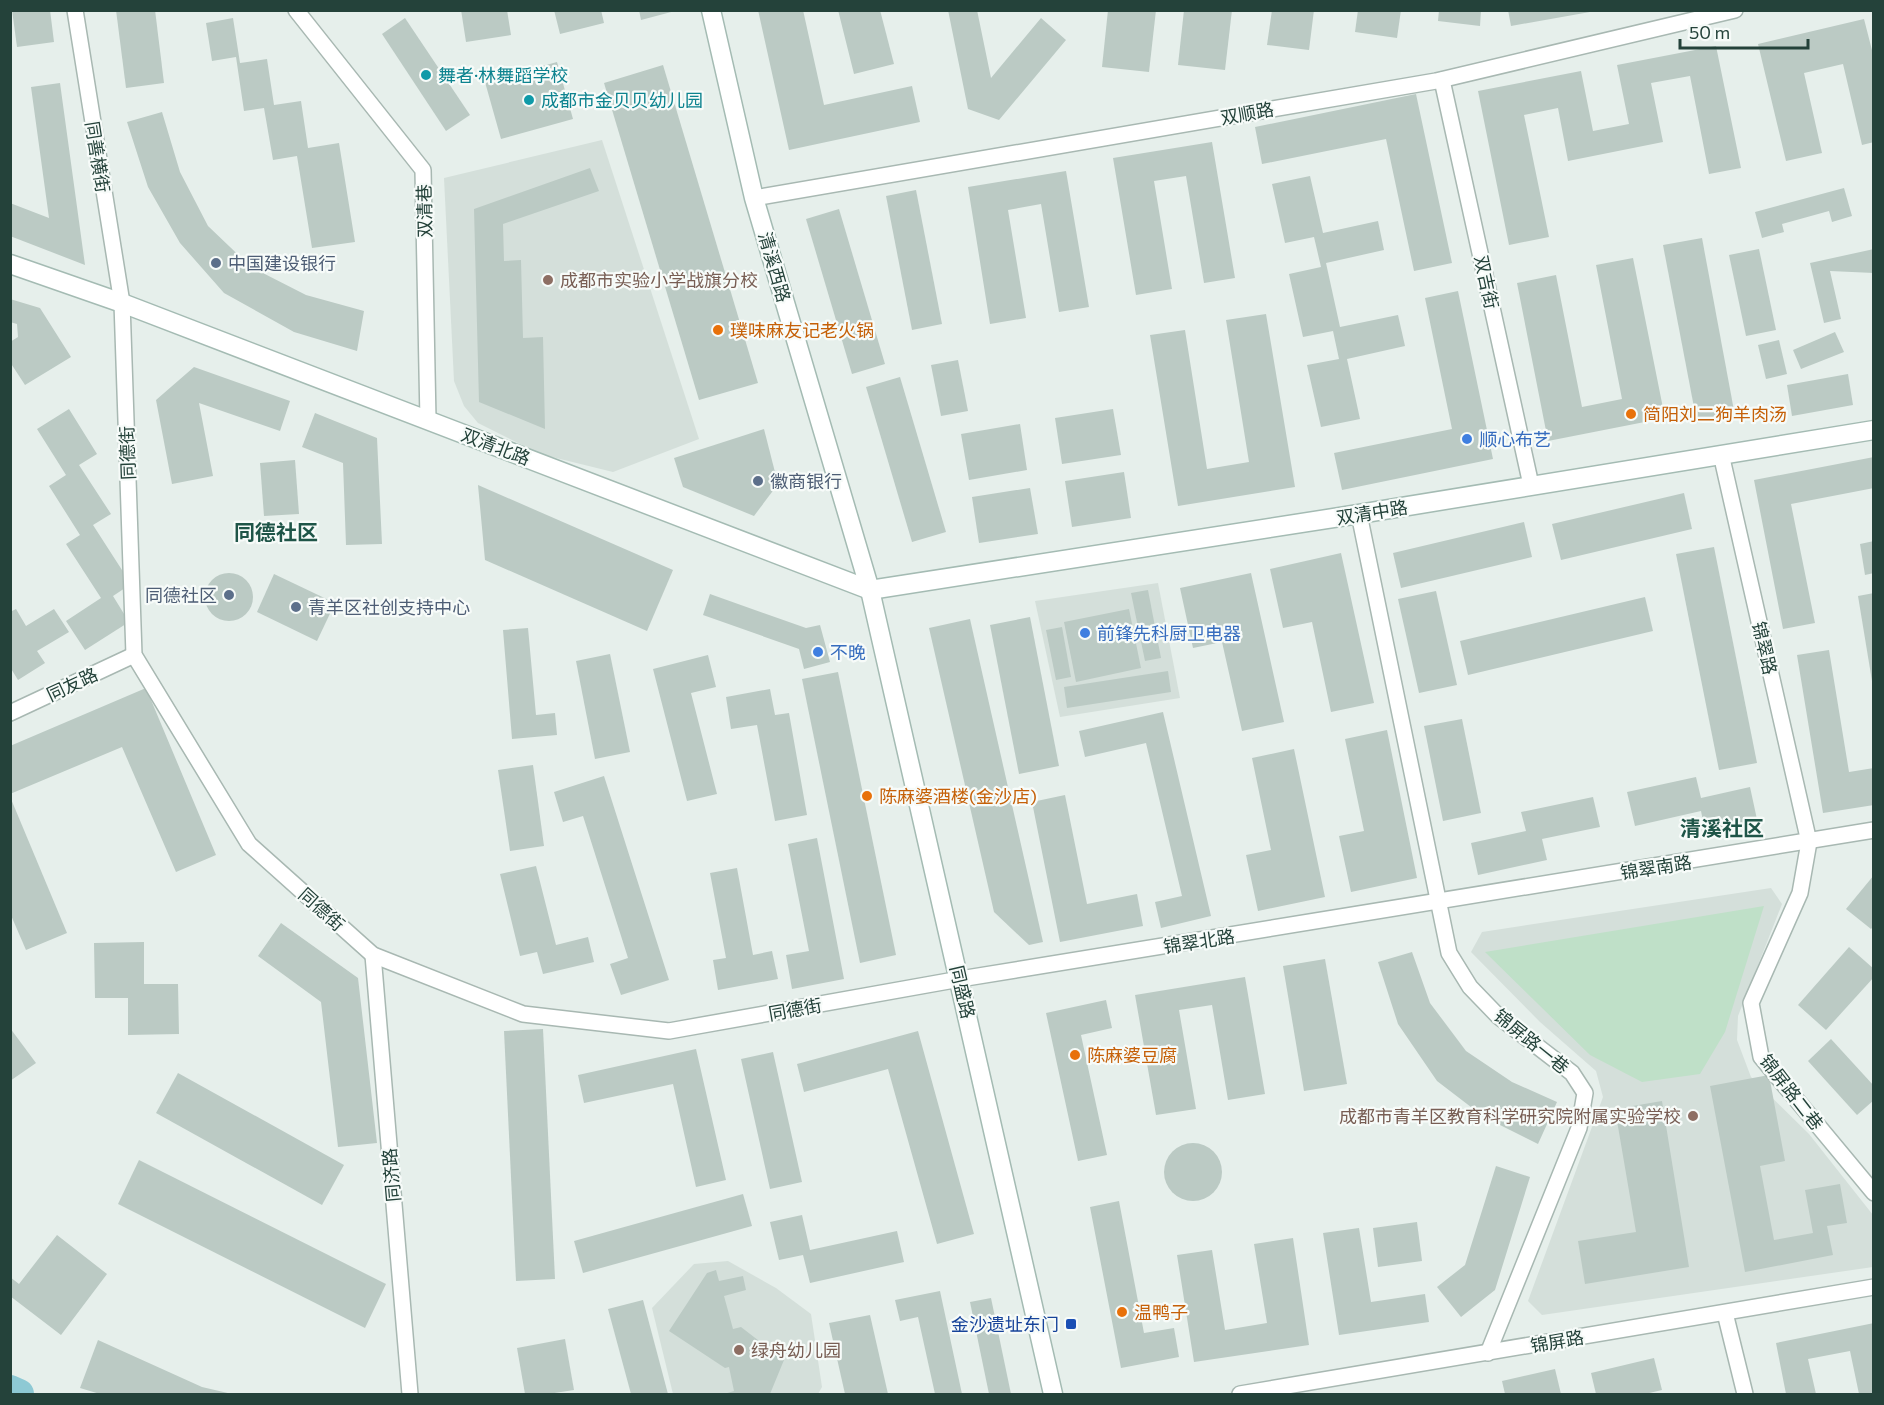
<svg xmlns="http://www.w3.org/2000/svg" width="1884" height="1405" font-family="Commissioner,'Noto Sans SC',sans-serif">
<rect width="100%" height="100%" fill="#e6efeb"/>
<g fill="#d4dfda">
<path d="M 602,140 L 699,439 L 613,472 L 540,454 L 478,423 L 464,406 L 454,381 L 444,178 Z"/>
<path d="M 1158,583 L 1180,698 L 1060,717 L 1035,601 Z"/>
<path d="M 1771,888 L 1782,904 L 1738,1016 L 1737,1040 L 1751,1077 L 1809,1134 L 1873,1215 L 1873,1267 L 1542,1315 L 1528,1301 L 1603,1097 L 1596,1071 L 1540,1022 L 1471,952 L 1482,932 Z"/>
<path d="M 728,1261 L 776,1288 L 811,1314 L 822,1387 L 818,1394 L 673,1394 L 652,1308 L 694,1264 Z"/>
</g>
<path fill="#bfe0c8" d="M 1764,906 L 1725,1032 L 1700,1074 L 1642,1082 L 1590,1055 L 1485,952 Z"/>
<g fill="none" stroke-linecap="round" stroke-linejoin="round">
<path stroke="#8ec9d4" stroke-width="30" d="M 10,1390 L 19,1394"/>
</g>
<g fill="#bbcac4">
<path d="M 12,10 L 50,10 L 54,42 L 17,47 Z"/>
<path d="M 116,10 L 155,10 L 164,83 L 126,88 Z"/>
<path d="M 461,10 L 507,10 L 511,35 L 466,42 Z"/>
<path d="M 554,10 L 601,10 L 604,23 L 560,34 Z"/>
<path d="M 639,10 L 675,10 L 675,11 L 641,20 Z"/>
<path d="M 758,10 L 803,10 L 824,105 L 912,86 L 920,122 L 789,150 Z"/>
<path d="M 838,10 L 880,10 L 894,64 L 854,74 Z"/>
<path d="M 948,10 L 977,10 L 991,78 L 1041,18 L 1066,40 L 999,120 L 968,109 Z"/>
<path d="M 1108,10 L 1156,10 L 1149,72 L 1102,67 Z"/>
<path d="M 1184,10 L 1232,10 L 1225,70 L 1178,65 Z"/>
<path d="M 1272,10 L 1314,10 L 1309,50 L 1267,45 Z"/>
<path d="M 1358,10 L 1401,10 L 1397,38 L 1355,32 Z"/>
<path d="M 1439,10 L 1481,10 L 1480,26 L 1438,21 Z"/>
<path d="M 1508,10 L 1590,10 L 1590,12 L 1511,26 Z"/>
<path d="M 233,18 L 240,63 L 267,59 L 274,105 L 301,101 L 308,148 L 339,143 L 355,242 L 312,248 L 297,156 L 273,160 L 264,108 L 244,111 L 236,57 L 212,61 L 206,23 Z"/>
<path d="M 405,18 L 470,115 L 446,131 L 382,34 Z"/>
<path d="M 1864,19 L 1874,58 L 1874,142 L 1862,145 L 1843,64 L 1804,73 L 1822,153 L 1786,161 L 1758,44 Z"/>
<path d="M 1716,46 L 1741,168 L 1709,174 L 1690,76 L 1651,83 L 1663,142 L 1568,161 L 1558,108 L 1524,115 L 1549,237 L 1509,245 L 1478,91 L 1581,71 L 1593,131 L 1629,124 L 1617,65 Z"/>
<path d="M 557,62 L 573,119 L 501,139 L 485,82 Z"/>
<path d="M 663,65 L 758,383 L 699,400 L 604,83 Z"/>
<path d="M 60,83 L 85,265 L 10,236 L 10,203 L 49,218 L 31,87 Z"/>
<path d="M 1416,94 L 1452,263 L 1414,271 L 1386,139 L 1262,164 L 1255,127 Z"/>
<path d="M 162,112 L 180,172 L 208,226 L 251,267 L 306,295 L 364,311 L 357,351 L 294,332 L 224,293 L 180,243 L 148,187 L 127,122 Z"/>
<path d="M 1212,142 L 1235,278 L 1204,283 L 1186,176 L 1154,181 L 1172,289 L 1136,295 L 1113,158 Z"/>
<path d="M 590,168 L 599,191 L 503,224 L 504,261 L 521,260 L 523,338 L 543,337 L 545,429 L 479,402 L 474,209 Z"/>
<path d="M 1066,171 L 1089,307 L 1059,312 L 1041,204 L 1008,210 L 1026,318 L 990,324 L 968,187 Z"/>
<path d="M 1310,176 L 1323,233 L 1378,221 L 1384,250 L 1326,263 L 1340,327 L 1398,315 L 1405,346 L 1347,359 L 1360,419 L 1321,427 L 1307,365 L 1339,359 L 1333,331 L 1303,337 L 1289,274 L 1321,267 L 1314,237 L 1285,243 L 1272,184 Z"/>
<path d="M 1844,188 L 1852,216 L 1832,222 L 1829,211 L 1782,224 L 1784,232 L 1762,238 L 1755,212 Z"/>
<path d="M 916,190 L 942,324 L 912,330 L 886,196 Z"/>
<path d="M 839,209 L 885,364 L 852,374 L 806,219 Z"/>
<path d="M 1702,238 L 1735,416 L 1697,423 L 1663,245 Z"/>
<path d="M 1759,249 L 1776,330 L 1746,336 L 1729,255 Z"/>
<path d="M 1874,249 L 1874,273 L 1830,271 L 1841,319 L 1824,323 L 1810,263 Z"/>
<path d="M 1633,258 L 1665,418 L 1548,441 L 1517,283 L 1556,275 L 1582,407 L 1622,399 L 1596,265 Z"/>
<path d="M 1458,291 L 1493,459 L 1342,490 L 1334,453 L 1452,429 L 1425,298 Z"/>
<path d="M 10,299 L 40,308 L 71,357 L 25,385 L 10,362 L 10,342 L 18,337 L 17,324 L 10,322 Z"/>
<path d="M 1266,314 L 1295,487 L 1178,506 L 1150,335 L 1185,330 L 1207,469 L 1249,462 L 1226,320 Z"/>
<path d="M 1835,332 L 1844,352 L 1801,369 L 1793,350 Z"/>
<path d="M 1779,340 L 1787,374 L 1766,379 L 1758,345 Z"/>
<path d="M 958,360 L 968,411 L 941,416 L 931,365 Z"/>
<path d="M 194,367 L 290,401 L 280,431 L 199,403 L 213,476 L 172,484 L 156,400 Z"/>
<path d="M 1848,374 L 1853,405 L 1792,416 L 1787,385 Z"/>
<path d="M 900,377 L 946,532 L 912,542 L 866,387 Z"/>
<path d="M 69,409 L 97,454 L 79,465 L 111,514 L 93,525 L 131,584 L 113,596 L 129,622 L 85,650 L 66,621 L 101,598 L 66,544 L 80,535 L 49,486 L 66,475 L 37,429 Z"/>
<path d="M 1113,409 L 1121,455 L 1062,464 L 1055,418 Z"/>
<path d="M 315,413 L 377,438 L 382,544 L 346,545 L 343,463 L 302,447 Z"/>
<path d="M 1020,424 L 1027,470 L 969,480 L 961,434 Z"/>
<path d="M 764,429 L 778,484 L 754,516 L 683,487 L 674,458 Z"/>
<path d="M 1874,457 L 1874,488 L 1791,504 L 1815,623 L 1783,629 L 1754,480 Z"/>
<path d="M 295,460 L 299,514 L 264,516 L 260,463 Z"/>
<path d="M 1124,472 L 1131,518 L 1072,527 L 1065,481 Z"/>
<path d="M 478,485 L 673,570 L 647,631 L 485,560 Z"/>
<path d="M 1030,488 L 1038,534 L 979,543 L 972,497 Z"/>
<path d="M 1684,493 L 1692,529 L 1561,560 L 1552,524 Z"/>
<path d="M 1524,522 L 1532,557 L 1401,588 L 1393,553 Z"/>
<path d="M 1874,541 L 1874,573 L 1865,575 L 1860,544 Z"/>
<path d="M 1714,547 L 1757,763 L 1719,770 L 1676,554 Z"/>
<path d="M 1341,553 L 1374,703 L 1331,712 L 1312,622 L 1283,628 L 1270,569 Z"/>
<path d="M 1251,573 L 1284,722 L 1242,731 L 1222,642 L 1193,648 L 1180,588 Z"/>
<circle cx="229" cy="597" r="24"/>
<path d="M 274,574 L 335,603 L 317,641 L 257,612 Z"/>
<path d="M 1148,590 L 1161,658 L 1145,661 L 1131,593 Z"/>
<path d="M 1436,591 L 1457,685 L 1419,693 L 1398,599 Z"/>
<path d="M 1874,593 L 1874,681 L 1872,681 L 1858,596 Z"/>
<path d="M 710,594 L 806,628 L 820,625 L 830,662 L 804,669 L 799,649 L 703,615 Z"/>
<path d="M 1645,597 L 1653,631 L 1468,675 L 1460,641 Z"/>
<path d="M 16,609 L 26,626 L 54,609 L 69,632 L 37,651 L 45,663 L 18,680 L 10,667 L 10,612 Z"/>
<path d="M 1129,609 L 1141,668 L 1076,682 L 1064,622 Z"/>
<path d="M 1030,617 L 1059,766 L 1019,774 L 990,625 Z"/>
<path d="M 970,619 L 1043,942 L 1029,945 L 994,912 L 929,628 Z"/>
<path d="M 1062,627 L 1071,677 L 1056,680 L 1046,630 Z"/>
<path d="M 528,628 L 536,715 L 555,713 L 557,735 L 512,739 L 503,630 Z"/>
<path d="M 1829,650 L 1849,772 L 1874,768 L 1874,805 L 1823,813 L 1797,655 Z"/>
<path d="M 610,654 L 630,752 L 595,759 L 576,661 Z"/>
<path d="M 708,655 L 716,687 L 691,693 L 717,794 L 687,801 L 653,669 Z"/>
<path d="M 1168,671 L 1171,692 L 1067,708 L 1064,687 Z"/>
<path d="M 838,672 L 896,955 L 860,963 L 802,679 Z"/>
<path d="M 146,688 L 216,855 L 176,872 L 122,747 L 10,794 L 10,746 Z"/>
<path d="M 770,689 L 775,715 L 789,713 L 807,815 L 775,821 L 757,725 L 731,729 L 726,697 Z"/>
<path d="M 1163,712 L 1211,916 L 1161,928 L 1155,902 L 1182,896 L 1146,743 L 1085,757 L 1079,731 Z"/>
<path d="M 1462,719 L 1481,813 L 1443,821 L 1424,726 Z"/>
<path d="M 1387,730 L 1417,878 L 1351,892 L 1339,836 L 1364,831 L 1345,739 Z"/>
<path d="M 1294,749 L 1325,897 L 1258,911 L 1246,855 L 1271,850 L 1252,758 Z"/>
<path d="M 533,765 L 544,846 L 510,851 L 498,770 Z"/>
<path d="M 604,776 L 669,980 L 621,995 L 610,964 L 628,958 L 583,816 L 563,822 L 554,792 Z"/>
<path d="M 1696,777 L 1701,798 L 1750,787 L 1758,824 L 1706,836 L 1701,811 L 1635,826 L 1627,792 Z"/>
<path d="M 1065,795 L 1087,904 L 1137,894 L 1143,926 L 1060,942 L 1032,802 Z"/>
<path d="M 1593,797 L 1600,827 L 1542,839 L 1547,860 L 1478,875 L 1471,843 L 1526,831 L 1521,812 Z"/>
<path d="M 11,799 L 67,933 L 26,950 L 10,913 Z"/>
<path d="M 817,838 L 844,979 L 792,989 L 786,955 L 809,951 L 788,844 Z"/>
<path d="M 536,866 L 556,945 L 588,937 L 594,962 L 543,974 L 537,952 L 520,956 L 500,874 Z"/>
<path d="M 737,868 L 753,955 L 772,951 L 778,979 L 718,990 L 713,960 L 726,958 L 710,873 Z"/>
<path d="M 1874,875 L 1874,926 L 1871,929 L 1846,909 Z"/>
<path d="M 281,923 L 358,978 L 377,1143 L 338,1147 L 321,1002 L 258,956 Z"/>
<path d="M 144,942 L 144,984 L 178,984 L 179,1034 L 128,1035 L 128,998 L 95,998 L 94,943 Z"/>
<path d="M 1849,947 L 1874,969 L 1874,977 L 1826,1030 L 1798,1005 Z"/>
<path d="M 1412,952 L 1430,1003 L 1466,1051 L 1512,1082 L 1557,1102 L 1538,1144 L 1484,1117 L 1437,1081 L 1398,1024 L 1378,962 Z"/>
<path d="M 1325,959 L 1347,1084 L 1304,1091 L 1283,966 Z"/>
<path d="M 1245,977 L 1265,1094 L 1228,1100 L 1212,1005 L 1179,1010 L 1196,1109 L 1156,1115 L 1135,995 Z"/>
<path d="M 1106,1000 L 1112,1028 L 1081,1035 L 1107,1155 L 1078,1161 L 1046,1013 Z"/>
<path d="M 10,1028 L 36,1063 L 10,1081 Z"/>
<path d="M 543,1029 L 555,1279 L 516,1281 L 504,1031 Z"/>
<path d="M 918,1031 L 974,1234 L 937,1244 L 888,1069 L 804,1092 L 797,1064 Z"/>
<path d="M 1831,1039 L 1874,1086 L 1874,1100 L 1857,1115 L 1808,1061 Z"/>
<path d="M 696,1049 L 726,1180 L 696,1187 L 673,1084 L 584,1103 L 578,1075 Z"/>
<path d="M 773,1052 L 802,1182 L 770,1189 L 741,1059 Z"/>
<path d="M 178,1073 L 344,1165 L 322,1205 L 156,1113 Z"/>
<path d="M 1769,1075 L 1785,1161 L 1760,1166 L 1774,1240 L 1813,1233 L 1805,1190 L 1840,1184 L 1847,1223 L 1827,1226 L 1833,1255 L 1745,1272 L 1710,1086 Z"/>
<path d="M 1662,1101 L 1689,1267 L 1585,1284 L 1578,1241 L 1636,1232 L 1615,1109 Z"/>
<circle cx="1193" cy="1172" r="29"/>
<path d="M 139,1160 L 386,1284 L 365,1328 L 118,1204 Z"/>
<path d="M 1496,1166 L 1530,1177 L 1495,1290 L 1461,1317 L 1437,1287 L 1465,1265 Z"/>
<path d="M 743,1194 L 752,1226 L 583,1273 L 574,1241 Z"/>
<path d="M 1119,1201 L 1144,1333 L 1174,1328 L 1179,1357 L 1121,1368 L 1090,1207 Z"/>
<path d="M 802,1215 L 810,1250 L 897,1231 L 904,1262 L 810,1283 L 803,1255 L 779,1260 L 770,1222 Z"/>
<path d="M 1417,1222 L 1422,1261 L 1378,1267 L 1373,1228 Z"/>
<path d="M 1359,1228 L 1371,1302 L 1425,1294 L 1429,1322 L 1339,1335 L 1323,1233 Z"/>
<path d="M 57,1235 L 107,1274 L 61,1335 L 10,1296 L 10,1277 L 19,1284 Z"/>
<path d="M 1293,1238 L 1309,1345 L 1194,1362 L 1177,1255 L 1212,1250 L 1225,1330 L 1267,1323 L 1254,1244 Z"/>
<path d="M 716,1270 L 719,1281 L 743,1276 L 746,1290 L 724,1296 L 733,1329 L 741,1327 L 784,1360 L 770,1394 L 724,1394 L 734,1391 L 729,1367 L 725,1368 L 669,1331 L 707,1273 Z"/>
<path d="M 940,1291 L 962,1394 L 935,1394 L 918,1317 L 900,1321 L 895,1300 Z"/>
<path d="M 991,1298 L 1011,1394 L 989,1394 L 970,1302 Z"/>
<path d="M 643,1300 L 668,1394 L 631,1394 L 608,1309 Z"/>
<path d="M 870,1315 L 888,1394 L 845,1394 L 829,1323 Z"/>
<path d="M 1874,1323 L 1874,1394 L 1859,1394 L 1850,1351 L 1808,1359 L 1816,1394 L 1786,1394 L 1776,1343 Z"/>
<path d="M 565,1339 L 574,1390 L 548,1394 L 525,1394 L 517,1348 Z"/>
<path d="M 98,1340 L 202,1387 L 232,1394 L 100,1394 L 80,1388 Z"/>
<path d="M 1654,1358 L 1662,1390 L 1645,1394 L 1596,1394 L 1591,1373 Z"/>
<path d="M 1555,1369 L 1561,1394 L 1505,1394 L 1502,1381 Z"/>
</g>
<g fill="none" stroke-linecap="round" stroke-linejoin="round">
<g stroke="#a8b8b2" stroke-width="18">
<g id="street">
<path d="M 75,10 L 122,303 L 134,655 L 249,844 L 373,955 L 523,1014 L 669,1031 L 960,979 L 1874,830"/>
<path d="M 296,10 L 423,170 L 428,420"/>
<path d="M 1442,80 L 1531,485"/>
<path d="M 754,198 L 1436,81 L 1735,10"/>
<path d="M 1721,454 L 1809,842 L 1800,893 L 1751,1003 L 1761,1057 L 1874,1193"/>
<path d="M 1359,514 L 1449,953 L 1470,987 L 1498,1016 L 1572,1073 L 1585,1093 L 1579,1128 L 1488,1353"/>
<path d="M 10,713 L 134,655"/>
<path d="M 373,955 L 410,1394"/>
<path d="M 1725,1313 L 1745,1394"/>
<path d="M 1240,1394 L 1874,1287"/>
</g>
</g>
<g stroke="#a4bbb3" stroke-width="21">
<g id="secondary">
<path d="M 711,10 L 754,198 L 870,590 L 1053,1394"/>
<path d="M 10,264 L 122,303 L 870,590 L 1359,514 L 1874,430"/>
</g>
</g>
<use href="#street" stroke="#fff" stroke-width="15"/>
<use href="#secondary" stroke="#fff" stroke-width="18"/>
</g>
<g fill="#0f9aa8" stroke="#f7fbf9" stroke-width="2">
<circle cx="426" cy="75" r="6"/>
<circle cx="529" cy="100" r="6"/>
</g>
<g fill="#5c6f8a" stroke="#f7fbf9" stroke-width="2">
<circle cx="216" cy="263" r="6"/>
<circle cx="758" cy="481" r="6"/>
<circle cx="229" cy="595" r="6"/>
<circle cx="296" cy="607" r="6"/>
</g>
<g fill="#8d6e63" stroke="#f7fbf9" stroke-width="2">
<circle cx="548" cy="280" r="6"/>
<circle cx="1693" cy="1116" r="6"/>
<circle cx="739" cy="1350" r="6"/>
</g>
<g fill="#e8710a" stroke="#f7fbf9" stroke-width="2">
<circle cx="718" cy="330" r="6"/>
<circle cx="1631" cy="414" r="6"/>
<circle cx="867" cy="796" r="6"/>
<circle cx="1075" cy="1055" r="6"/>
<circle cx="1122" cy="1312" r="6"/>
</g>
<g fill="#3f7fe0" stroke="#f7fbf9" stroke-width="2">
<circle cx="1467" cy="439" r="6"/>
<circle cx="1085" cy="633" r="6"/>
<circle cx="818" cy="652" r="6"/>
</g>
<rect fill="#1a4fb4" stroke="#f7fbf9" stroke-width="2" x="1065" y="1318" width="12" height="12" rx="3"/>
<g text-anchor="middle" dominant-baseline="central" stroke-width="4.5" stroke-linejoin="round" paint-order="stroke">
<g font-size="18" fill="#0d838f" stroke="#f7fbf9" text-anchor="start">
<text x="438" y="75">舞者·林舞蹈学校</text>
<text x="541" y="100">成都市金贝贝幼儿园</text>
</g>
<g font-size="18" fill="#24423a" stroke="#f7fbf9">
<text transform="translate(1247 113) rotate(-10)">双顺路</text>
<text transform="translate(98 157) rotate(81)">同善横街</text>
<text transform="translate(424 211) rotate(-91)">双清巷</text>
<text transform="translate(775 267) rotate(74)">清溪西路</text>
<text transform="translate(1487 282) rotate(78)">双吉街</text>
<text transform="translate(496 446) rotate(21)">双清北路</text>
<text transform="translate(127 453) rotate(-92)">同德街</text>
<text transform="translate(1372 512) rotate(-9)">双清中路</text>
<text transform="translate(1765 648) rotate(77)">锦翠路</text>
<text transform="translate(72 684) rotate(-25)">同友路</text>
<text transform="translate(1656 867) rotate(-9)">锦翠南路</text>
<text transform="translate(322 909) rotate(42)">同德街</text>
<text transform="translate(1199 941) rotate(-9)">锦翠北路</text>
<text transform="translate(963 992) rotate(77)">同盛路</text>
<text transform="translate(795 1009) rotate(-10)">同德街</text>
<text transform="translate(1532 1041) rotate(39)">锦屏路一巷</text>
<text transform="translate(1792 1092) rotate(52)">锦屏路二巷</text>
<text transform="translate(391 1175) rotate(-95)">同济路</text>
<text transform="translate(1557 1341) rotate(-10)">锦屏路</text>
</g>
<g font-size="18" fill="#4e5e75" stroke="#f7fbf9" text-anchor="start">
<text x="228" y="263">中国建设银行</text>
<text x="770" y="481">徽商银行</text>
<text x="217" y="595" text-anchor="end">同德社区</text>
<text x="308" y="607">青羊区社创支持中心</text>
</g>
<g font-size="18" fill="#785e54" stroke="#f7fbf9" text-anchor="start">
<text x="560" y="280">成都市实验小学战旗分校</text>
<text x="1681" y="1116" text-anchor="end">成都市青羊区教育科学研究院附属实验学校</text>
<text x="751" y="1350">绿舟幼儿园</text>
</g>
<g font-size="18" fill="#c56008" stroke="#f7fbf9" text-anchor="start">
<text x="730" y="330">璞味麻友记老火锅</text>
<text x="1643" y="414">简阳刘二狗羊肉汤</text>
<text x="879" y="796">陈麻婆酒楼(金沙店)</text>
<text x="1087" y="1055">陈麻婆豆腐</text>
<text x="1134" y="1312">温鸭子</text>
</g>
<g font-size="18" fill="#366cbe" stroke="#f7fbf9" text-anchor="start">
<text x="1479" y="439">顺心布艺</text>
<text x="1097" y="633">前锋先科厨卫电器</text>
<text x="830" y="652">不晚</text>
</g>
<g font-size="18" fill="#164399" stroke="#f7fbf9" text-anchor="end">
<text x="1059" y="1324">金沙遗址东门</text>
</g>
<g font-size="21" font-weight="bold" fill="#1f5548" stroke="#f7fbf9">
<text x="276" y="531">同德社区</text>
<text x="1722" y="827">清溪社区</text>
</g>
</g>
<rect width="1884" height="1405" fill="none" stroke="#24423a" stroke-width="24"/>
<path d="M1680 39v9h128v-9" fill="none" stroke="#24423a" stroke-width="3"/>
<text x="1689" y="39" font-size="18" fill="#24423a" stroke="#f7fbf9" stroke-width="4.5" paint-order="stroke">50 m</text>
</svg>
